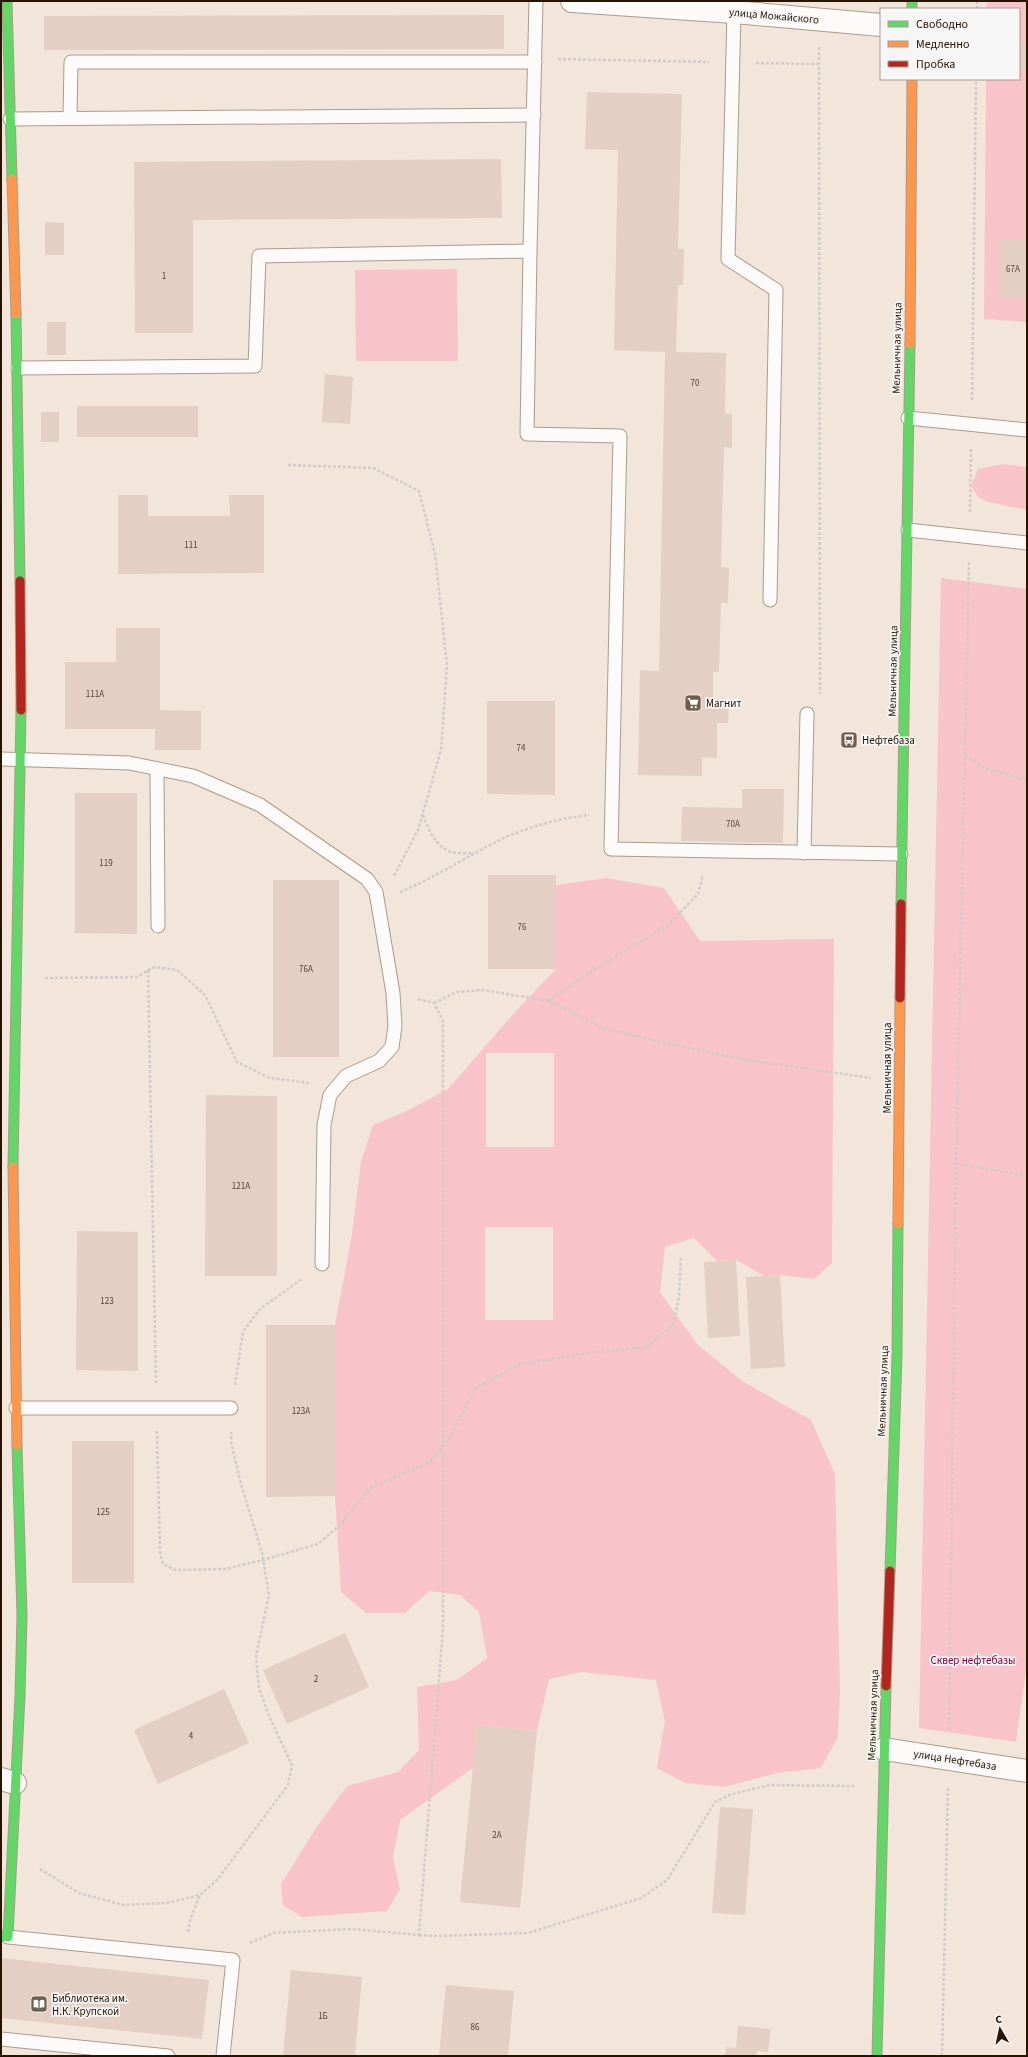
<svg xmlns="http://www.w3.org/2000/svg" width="1028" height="2057" font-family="'Source Sans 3',sans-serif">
<rect width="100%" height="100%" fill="#f2e6da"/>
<g fill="#f8c3c9" fill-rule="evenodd">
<path d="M 987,1 L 1027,1 L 1027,322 L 984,319 L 986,79 L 1019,79 L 1019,9 L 987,9 Z"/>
<path d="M 457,269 L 458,361 L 356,361 L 355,270 Z"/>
<path d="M 1002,464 L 1027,467 L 1027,510 L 988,502 L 978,497 L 971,486 L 978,469 Z"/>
<path d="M 941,578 L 1027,589 L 1027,1663 L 1016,1742 L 919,1728 Z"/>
<path d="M 606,878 L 664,888 L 700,941 L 834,939 L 832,1263 L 814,1279 L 780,1275 L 764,1276 L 736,1260 L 717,1261 L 694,1238 L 665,1247 L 660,1292 L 697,1344 L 742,1381 L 811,1420 L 835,1474 L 840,1691 L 838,1737 L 821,1768 L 777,1773 L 724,1787 L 685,1783 L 657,1768 L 665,1721 L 656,1680 L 582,1672 L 549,1679 L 537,1731 L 477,1725 L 473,1768 L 400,1820 L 393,1858 L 400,1889 L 387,1911 L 302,1917 L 283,1905 L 281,1884 L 316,1828 L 347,1786 L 398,1772 L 419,1750 L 417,1687 L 457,1680 L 487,1658 L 479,1612 L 460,1595 L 429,1591 L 405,1613 L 366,1613 L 341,1592 L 335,1496 L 335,1325 L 352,1234 L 361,1162 L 373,1125 L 405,1112 L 448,1089 L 515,1012 L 556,969 L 556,885 ZM 486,1053 L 554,1053 L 554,1147 L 486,1147 ZM 485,1227 L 553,1227 L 553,1320 L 485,1320 Z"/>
</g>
<g fill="#e3cfc3">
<path d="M 504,15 L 504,49 L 44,50 L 44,16 Z"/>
<path d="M 1019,44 L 1027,45 L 1027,68 L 1019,67 Z"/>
<path d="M 587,92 L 682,94 L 678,249 L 684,249 L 683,285 L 678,285 L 676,352 L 726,353 L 725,414 L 732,414 L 732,448 L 724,447 L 721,567 L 729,568 L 728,603 L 721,603 L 719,672 L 713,672 L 713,705 L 729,705 L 728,723 L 717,723 L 717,758 L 702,757 L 702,776 L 638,775 L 640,670 L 659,671 L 665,352 L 614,350 L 618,150 L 585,149 Z"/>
<path d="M 501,159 L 502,218 L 193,220 L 193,333 L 135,333 L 134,162 Z"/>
<path d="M 45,222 L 64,223 L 64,255 L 45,255 Z"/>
<rect x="999" y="239" width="28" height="59"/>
<rect x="47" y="322" width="19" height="33"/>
<path d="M 325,374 L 353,377 L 350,424 L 322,422 Z"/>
<rect x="77" y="406" width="121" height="31"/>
<rect x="41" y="412" width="18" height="30"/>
<path d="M 118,495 L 148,495 L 148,516 L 230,516 L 229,495 L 264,495 L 264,573 L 118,574 Z"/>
<path d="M 116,628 L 160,628 L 160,710 L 201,711 L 201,750 L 155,750 L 155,729 L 65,729 L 65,662 L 116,662 Z"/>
<path d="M 487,701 L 555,701 L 555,795 L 487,794 Z"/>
<path d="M 742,789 L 784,789 L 783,843 L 681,841 L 682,807 L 742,808 Z"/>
<path d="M 75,793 L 137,793 L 137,934 L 75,933 Z"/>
<rect x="488" y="875" width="68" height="94"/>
<rect x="273" y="880" width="66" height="177"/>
<path d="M 206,1095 L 277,1096 L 277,1276 L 205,1276 Z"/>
<path d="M 77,1231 L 138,1232 L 138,1371 L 76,1370 Z"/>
<path d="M 736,1260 L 740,1336 L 708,1338 L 704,1262 Z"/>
<path d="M 780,1275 L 785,1367 L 751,1369 L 746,1277 Z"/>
<path d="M 266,1325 L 335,1325 L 335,1496 L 266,1497 Z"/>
<rect x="72" y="1441" width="62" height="142"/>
<path d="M 345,1633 L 369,1687 L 287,1724 L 263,1670 Z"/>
<path d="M 224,1689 L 249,1743 L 158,1784 L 134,1730 Z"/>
<path d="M 477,1725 L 537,1731 L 520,1908 L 460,1902 Z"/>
<path d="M 720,1807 L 753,1809 L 745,1915 L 712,1913 Z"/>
<path d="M 1,1958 L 209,1980 L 202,2039 L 1,2018 Z"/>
<path d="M 291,1970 L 362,1977 L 355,2056 L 283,2056 Z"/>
<path d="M 446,1985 L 514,1991 L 508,2056 L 439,2056 Z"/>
<path d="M 738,2026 L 771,2029 L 768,2052 L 757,2051 L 756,2056 L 725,2056 L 726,2047 L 736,2048 Z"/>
</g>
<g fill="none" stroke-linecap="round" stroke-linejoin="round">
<g stroke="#aa9b8a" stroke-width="15">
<g id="lane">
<path d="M 536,1 L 530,251 L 527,434 L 620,436 L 611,849 L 901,854"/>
<path d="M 734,12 L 728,259 L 776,290 L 770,600"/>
<path d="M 70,118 L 71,62 L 535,62"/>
<path d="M 10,119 L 534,115"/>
<path d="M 18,368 L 255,366 L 259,256 L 530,251"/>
<path d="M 908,418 L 1027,430"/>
<path d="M 908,530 L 1027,543"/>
<path d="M 1,759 L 129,763 L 193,776 L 260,805 L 367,879 L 376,892 L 393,993 L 395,1026 L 392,1047 L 379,1061 L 346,1076 L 330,1095 L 324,1125 L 322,1264"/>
<path d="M 157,769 L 158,926"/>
<path d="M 804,853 L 807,714"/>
<path d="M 16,1408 L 231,1408"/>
<path d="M 8,1937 L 233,1960 L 223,2056"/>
<path d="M 1,2039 L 168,2056"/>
</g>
</g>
<g stroke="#aa9b8a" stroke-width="24">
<g id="street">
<path d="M 572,1 L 734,12 L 881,25"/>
<path d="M 884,1749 L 1027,1771"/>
<path d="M 1,1779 L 15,1783"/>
</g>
</g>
<g stroke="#aa9b8a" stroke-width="11">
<g id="fast">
<path d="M 7,1 L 12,179"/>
<path d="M 912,1 L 912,9"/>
<path d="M 16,314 L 20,581"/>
<path d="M 901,904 L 910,344"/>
<path d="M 13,1167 L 21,710"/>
<path d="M 890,1571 L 897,1356 L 898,1224"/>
<path d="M 1,1936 L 8,1937 L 20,1696 L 22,1616 L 17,1445"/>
<path d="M 877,2056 L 886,1686"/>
</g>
</g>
<g stroke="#aa9b8a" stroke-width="11">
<g id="slow">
<path d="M 12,179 L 16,314"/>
<path d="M 910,344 L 912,79"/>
<path d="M 13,1167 L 17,1445"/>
<path d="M 898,1224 L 900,998"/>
</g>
</g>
<g stroke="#aa9b8a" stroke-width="11">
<g id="jam">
<path d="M 20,581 L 21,710"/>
<path d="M 900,998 L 901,904"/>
<path d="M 886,1686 L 890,1571"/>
</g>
</g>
<g stroke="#d1ccc9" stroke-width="2.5" stroke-dasharray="3 2" stroke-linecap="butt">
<path d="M 977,9 L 977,1"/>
<path d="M 819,47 L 820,694"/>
<path d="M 558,59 L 709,62"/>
<path d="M 756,63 L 819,64"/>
<path d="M 972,400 L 976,79"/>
<path d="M 288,465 L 373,468 L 419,491 L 435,554 L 447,665 L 441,750 L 418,830 L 394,876"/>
<path d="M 970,512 L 971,447"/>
<path d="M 965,755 L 984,768 L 1027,780"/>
<path d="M 423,815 C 428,829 435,846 451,852 C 458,854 467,853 474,853"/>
<path d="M 400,892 C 437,877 470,854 506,837 C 532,826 561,818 589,815"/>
<path d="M 148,970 L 156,1384"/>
<path d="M 45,978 L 137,977 L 154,967 L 177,970 L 205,995 L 237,1062 L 270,1078 L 309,1083"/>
<path d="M 548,1001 L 598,967 L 667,926 L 698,894 L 703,875"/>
<path d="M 434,1003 L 457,992 L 484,990 L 548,1001 L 605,1029 L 740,1059 L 871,1078"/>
<path d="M 956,1163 L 1027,1176"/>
<path d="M 235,1385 L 243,1332 L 259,1310 L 303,1278"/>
<path d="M 157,1431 L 160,1553 L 163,1564 L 175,1570 L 226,1569 L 263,1560 L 318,1544 L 341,1524 L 370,1488 L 430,1462 L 451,1435 L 477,1387 L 521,1364 L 587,1353 L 647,1347 L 673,1325 L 679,1297 L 681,1257"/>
<path d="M 949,1730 L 956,1163 L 969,561"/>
<path d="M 40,1869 L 79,1893 L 123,1905 L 167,1903 L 200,1895 L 218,1879 L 288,1785 L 292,1765 L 269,1716 L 259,1688 L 256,1656 L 269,1595 L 262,1553 L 241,1484 L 231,1442 L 231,1432"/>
<path d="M 188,1932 L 190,1920 L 200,1895"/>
<path d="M 419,1935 L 438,1936 L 528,1933 L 641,1898 L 667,1880 L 715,1802 L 732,1794 L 770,1785 L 855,1786"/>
<path d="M 250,1943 L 273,1933 L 352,1929 L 419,1935 L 443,1628 L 443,1021 L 434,1003 L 418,999"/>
<path d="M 942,2056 L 948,1787"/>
</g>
<use href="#lane" stroke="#fdfbf9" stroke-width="13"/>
<use href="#street" stroke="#fdfbf9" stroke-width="22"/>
<use href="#fast" stroke="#63d668" stroke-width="9"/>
<use href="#slow" stroke="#ff974d" stroke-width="9"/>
<use href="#jam" stroke="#b3261e" stroke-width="9"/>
</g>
<defs>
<g id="supermarket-square" transform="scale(0.9)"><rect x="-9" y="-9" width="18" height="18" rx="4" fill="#6f5e4c" stroke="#f6f6f6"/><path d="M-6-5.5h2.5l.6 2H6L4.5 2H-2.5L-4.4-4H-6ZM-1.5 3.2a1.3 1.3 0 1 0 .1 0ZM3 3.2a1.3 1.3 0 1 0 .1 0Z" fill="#fff"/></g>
<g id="bus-square" transform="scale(0.9)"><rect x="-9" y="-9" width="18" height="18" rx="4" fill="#6f5e4c" stroke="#f6f6f6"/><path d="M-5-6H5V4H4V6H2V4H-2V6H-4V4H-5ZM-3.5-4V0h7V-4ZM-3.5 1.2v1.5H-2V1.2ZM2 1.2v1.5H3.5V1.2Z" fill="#fff"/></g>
<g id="library-square" transform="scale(0.9)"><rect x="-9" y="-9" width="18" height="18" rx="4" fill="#6f5e4c" stroke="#f6f6f6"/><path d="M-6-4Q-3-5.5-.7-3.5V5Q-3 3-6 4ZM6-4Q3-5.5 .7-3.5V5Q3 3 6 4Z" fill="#fff"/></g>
</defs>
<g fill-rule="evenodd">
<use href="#supermarket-square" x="693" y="703"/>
<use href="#bus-square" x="849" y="740"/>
<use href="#library-square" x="39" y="2004"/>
</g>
<g text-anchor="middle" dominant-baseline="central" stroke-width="3.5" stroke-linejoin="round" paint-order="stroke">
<g font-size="9" fill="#584331">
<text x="1013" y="269">67А</text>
<text x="164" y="276">1</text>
<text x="695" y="383">70</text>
<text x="191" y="545">111</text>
<text x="95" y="694">111А</text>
<text x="521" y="748">74</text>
<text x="733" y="824">70А</text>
<text x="106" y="863">119</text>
<text x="522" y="927">76</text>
<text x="306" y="969">76А</text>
<text x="241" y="1186">121А</text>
<text x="107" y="1301">123</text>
<text x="301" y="1411">123А</text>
<text x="103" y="1512">125</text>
<text x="316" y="1679">2</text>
<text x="191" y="1736">4</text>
<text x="497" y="1835">2А</text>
<text x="323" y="2016">1Б</text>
<text x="475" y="2027">86</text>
</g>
<g font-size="11" fill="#291400" stroke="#f6f6f6">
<text transform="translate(774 16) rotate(5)">улица Можайского</text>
<text transform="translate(897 348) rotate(-89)">Мельничная улица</text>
<text transform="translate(893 671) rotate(-89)">Мельничная улица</text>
<text transform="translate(887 1068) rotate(-90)">Мельничная улица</text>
<text transform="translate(883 1391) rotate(-88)">Мельничная улица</text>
<text transform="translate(873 1715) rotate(-88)">Мельничная улица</text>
<text transform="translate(955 1760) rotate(9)">улица Нефтебаза</text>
</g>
<g font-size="11" fill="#291400" stroke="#f6f6f6" text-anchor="start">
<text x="706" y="703">Магнит</text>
<text x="862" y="740">Нефтебаза</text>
<text x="52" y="1998">Библиотека им.<tspan x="52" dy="13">Н.К. Крупской</tspan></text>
</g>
<g font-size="11" fill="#83003b" stroke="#f6f6f6">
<text x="973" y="1660">Сквер нефтебазы</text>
</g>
</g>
<rect width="1028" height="2057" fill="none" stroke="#291400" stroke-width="4"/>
<rect x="880" y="8" width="140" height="72" fill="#f6f6f6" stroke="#a49c94"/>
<rect x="888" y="21" width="20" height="6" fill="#63d668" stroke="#a49c94"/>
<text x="916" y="28" font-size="12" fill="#291400">Свободно</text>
<rect x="888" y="41" width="20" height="6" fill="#ff974d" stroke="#a49c94"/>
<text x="916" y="48" font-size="12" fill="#291400">Медленно</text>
<rect x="888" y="61" width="20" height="6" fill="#b3261e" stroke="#a49c94"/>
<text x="916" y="68" font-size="12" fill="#291400">Пробка</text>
<g transform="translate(1000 2029) rotate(351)" stroke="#f6f6f6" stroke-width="3" paint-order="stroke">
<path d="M0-3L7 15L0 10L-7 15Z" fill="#291400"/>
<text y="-6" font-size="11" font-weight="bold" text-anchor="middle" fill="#291400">С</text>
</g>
</svg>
